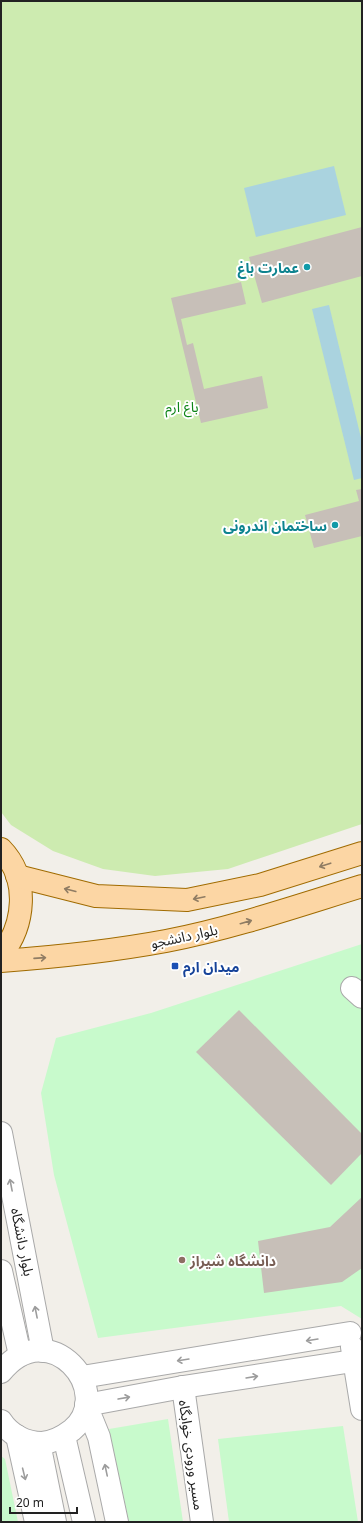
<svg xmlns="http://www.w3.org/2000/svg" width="363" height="1523" font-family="'Noto Sans','Noto Sans Arabic',sans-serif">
<rect width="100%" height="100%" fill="#f2efe9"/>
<path fill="#cdebb0" d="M 1,1 L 362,1 L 362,824 L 228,869 L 155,876 L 103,869 L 53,851 L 11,825 L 1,812 Z"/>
<g fill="#c8facc">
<path d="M 362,944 L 362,1319 L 341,1306 L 98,1338 L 54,1175 L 41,1093 L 56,1038 L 151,1013 Z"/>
<path d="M 168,1419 L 183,1522 L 129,1522 L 109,1429 Z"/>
<path d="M 343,1426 L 358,1522 L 229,1522 L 218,1439 Z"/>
<path d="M 1,1456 L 5,1459 L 18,1522 L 1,1522 Z"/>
</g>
<g fill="#aad3df">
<path d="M 334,166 L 346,215 L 256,237 L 244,188 Z"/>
<path d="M 329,305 L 362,442 L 362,478 L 354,480 L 312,309 Z"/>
</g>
<g fill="#c7bfb8">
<path d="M 362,227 L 362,276 L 262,303 L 249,257 Z"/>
<path d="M 241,282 L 246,304 L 181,319 L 187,345 L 193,343 L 204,389 L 262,376 L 268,408 L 201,423 L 171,298 Z"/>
<path d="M 362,489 L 362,536 L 314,548 L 305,515 L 359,501 L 356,490 Z"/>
<path d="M 239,1010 L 362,1134 L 362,1153 L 331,1185 L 196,1052 Z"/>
<path d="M 362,1197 L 362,1268 L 342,1282 L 264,1293 L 258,1241 L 330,1227 Z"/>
</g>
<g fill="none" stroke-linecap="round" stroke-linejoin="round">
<g stroke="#a9a9a9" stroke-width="24">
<g id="minor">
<path d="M 352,988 L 362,997"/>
<path d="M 1,1133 L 43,1351"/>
<path d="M 1,1271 L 20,1355"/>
<path d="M 352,1347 L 362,1409"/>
<path d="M 1,1372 C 49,1312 117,1392 72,1430 C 63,1437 54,1442 42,1443 C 26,1443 10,1435 1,1421"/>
<path d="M 82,1377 L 350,1333"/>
<path d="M 183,1387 L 202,1522"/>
<path d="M 17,1436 L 36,1522"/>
<path d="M 64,1436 L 84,1522"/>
<path d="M 39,1443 L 55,1522"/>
<path d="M 117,1522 L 99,1437 L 86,1405 L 183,1387 L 353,1361"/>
</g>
</g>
<g stroke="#a06b00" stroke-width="24">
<g id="major">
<path d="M 1,849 C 30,879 25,925 1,955"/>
<path d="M 17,876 L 96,896 L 187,900 L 260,885 L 362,853"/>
<path d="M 1,961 C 56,957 112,951 166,941 C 233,928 297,906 362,886"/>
</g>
</g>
<use href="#minor" stroke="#fff" stroke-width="22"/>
<use href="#major" stroke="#fcd6a4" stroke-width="22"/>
</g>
<defs><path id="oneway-shaft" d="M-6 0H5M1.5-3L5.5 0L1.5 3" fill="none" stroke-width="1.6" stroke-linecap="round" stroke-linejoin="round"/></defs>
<g stroke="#8f7c63">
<use href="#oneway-shaft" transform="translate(325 865) rotate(162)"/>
<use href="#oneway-shaft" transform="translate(70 890) rotate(-166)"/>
<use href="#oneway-shaft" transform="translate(199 898) rotate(168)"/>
<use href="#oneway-shaft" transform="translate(246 922) rotate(-16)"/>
<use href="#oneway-shaft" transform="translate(40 958) rotate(-4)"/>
</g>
<g stroke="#9c9c9c">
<use href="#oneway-shaft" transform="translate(11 1185) rotate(-101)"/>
<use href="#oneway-shaft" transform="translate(36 1312) rotate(-101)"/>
<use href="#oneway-shaft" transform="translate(312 1340) rotate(171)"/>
<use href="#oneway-shaft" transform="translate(183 1360) rotate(171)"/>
<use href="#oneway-shaft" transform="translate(252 1377) rotate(-9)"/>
<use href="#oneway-shaft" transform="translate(124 1398) rotate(-10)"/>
<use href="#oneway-shaft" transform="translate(106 1470) rotate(-102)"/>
<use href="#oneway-shaft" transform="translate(24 1474) rotate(76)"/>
</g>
<g fill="#0f9aa8" stroke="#fff" stroke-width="1.5">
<circle cx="307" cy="267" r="4"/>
<circle cx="335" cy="525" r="4"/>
</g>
<rect fill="#1a4fb4" stroke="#fff" stroke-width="1.5" x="171" y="962" width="8" height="8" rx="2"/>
<circle fill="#8d6e63" stroke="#fff" stroke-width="1.5" cx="182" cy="1260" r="4"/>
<g text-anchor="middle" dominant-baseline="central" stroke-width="4" stroke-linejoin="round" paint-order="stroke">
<g font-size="14" font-weight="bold" fill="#0d838f" stroke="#fff" text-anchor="end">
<text x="299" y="267">عمارت باغ</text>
<text x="327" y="525">ساختمان اندرونی</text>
</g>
<g font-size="14" fill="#0c8416" stroke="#fff">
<text x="182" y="406">باغ ارم</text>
</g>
<g font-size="14" fill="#222" stroke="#fff">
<text transform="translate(184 936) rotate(-12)">بلوار دانشجو</text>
<text transform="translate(23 1242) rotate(79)">بلوار دانشگاه</text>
<text transform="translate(192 1455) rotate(82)">مسیر ورودی خوابگاه</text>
</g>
<g font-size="14" font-weight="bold" fill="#164399" stroke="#fff" text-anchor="start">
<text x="183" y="966">میدان ارم</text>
</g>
<g font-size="14" font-weight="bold" fill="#785e54" stroke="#fff" text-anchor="start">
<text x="190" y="1260">دانشگاه شیراز</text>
</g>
</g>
<rect width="363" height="1523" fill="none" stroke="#222222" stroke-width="4"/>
<path d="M10 1507v6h67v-6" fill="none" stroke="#222222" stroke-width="2"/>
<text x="16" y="1507" font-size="12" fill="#222222" stroke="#ffffff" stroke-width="3" paint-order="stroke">20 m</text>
</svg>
